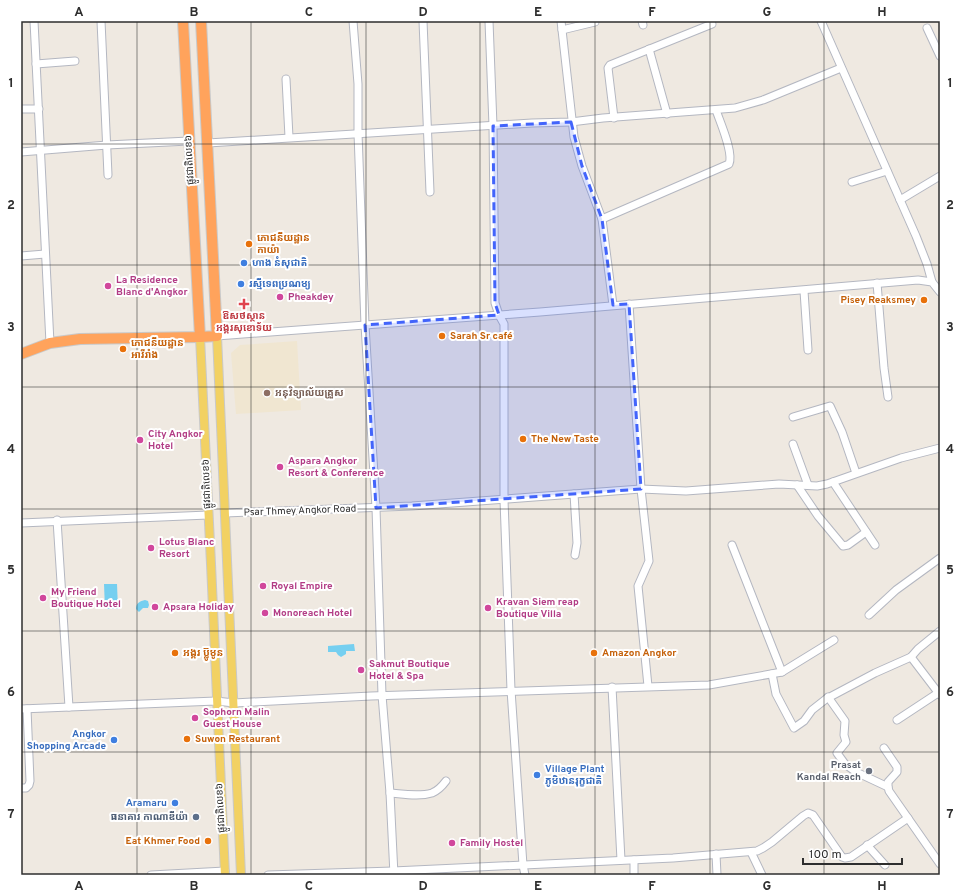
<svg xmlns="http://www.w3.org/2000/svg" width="961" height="896" font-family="Overpass,'Noto Sans Khmer',sans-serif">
<rect width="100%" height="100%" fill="#efe9e1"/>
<path fill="#f0e6d1" d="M 297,341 L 301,410 L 236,414 L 231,353 L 240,345 Z"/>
<g fill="#75cff0">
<path d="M 104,584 L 117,584 L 118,609 L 105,609 Z"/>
<path d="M 145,600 L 148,601 L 149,605 L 148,608 L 143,608 L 139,612 L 136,609 C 136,603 140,601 145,600 Z"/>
<path d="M 354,644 L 355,651 L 346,651 L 346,654 L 341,657 L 338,655 L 336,652 L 328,652 L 328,646 Z"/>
</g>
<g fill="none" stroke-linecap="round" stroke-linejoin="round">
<g stroke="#b4b7c1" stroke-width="9">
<g id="minor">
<path d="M 34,21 L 50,343"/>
<path d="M 101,21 L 108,175"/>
<path d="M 353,21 L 358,84 L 358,133 L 365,325 L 376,508 L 382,695 L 390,793 L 394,875"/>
<path d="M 423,21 L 430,192"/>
<path d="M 489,21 L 493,126 L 495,303 L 499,315 L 504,324 L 504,500 L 511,690 L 523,865 L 525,875"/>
<path d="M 561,21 L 574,137 L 582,166 L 602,219 L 613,305"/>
<path d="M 642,21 L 643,25"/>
<path d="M 821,21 L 916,236 L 927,264 L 932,282"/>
<path d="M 927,28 L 940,56"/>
<path d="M 562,30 L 595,22"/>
<path d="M 649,49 L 667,114"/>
<path d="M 36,64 L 75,61"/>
<path d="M 286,79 L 289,137"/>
<path d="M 21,109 L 39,109"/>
<path d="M 614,118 L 608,68 L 610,65 L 712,24"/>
<path d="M 208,143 L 532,123 L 571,122 L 603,118 L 735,108 L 763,100 L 841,68"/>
<path d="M 21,152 L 107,145 L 189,141"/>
<path d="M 852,182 L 887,171"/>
<path d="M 900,200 L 940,176"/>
<path d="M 602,219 L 729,164 C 734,153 720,122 716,110"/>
<path d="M 21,256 L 45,254"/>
<path d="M 877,283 L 884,368 L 888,397"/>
<path d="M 804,291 L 808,350"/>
<path d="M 629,304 L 641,489 L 649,561 L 638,586 L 648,686"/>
<path d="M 217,336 L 540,312 L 918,280 L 932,282 L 940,292"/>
<path d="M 793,417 L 830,406 L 842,432 L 856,473"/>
<path d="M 793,444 L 808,485"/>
<path d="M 833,482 L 875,545"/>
<path d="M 797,485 L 818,516 L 843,546 L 848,545 L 866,532"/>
<path d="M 574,494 L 577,543 L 575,555"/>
<path d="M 225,513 L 412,506 L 641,489 L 686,491 L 779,484 L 817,486 L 827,484 L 901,458 L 940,448"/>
<path d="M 57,520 L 69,707"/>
<path d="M 21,523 L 208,515"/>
<path d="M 732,545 L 782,672"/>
<path d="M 869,615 L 896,590 L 940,558"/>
<path d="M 911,657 L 940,695"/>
<path d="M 772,674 L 776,694 L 794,728 L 804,721 L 812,710 L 826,699 L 875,673 L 911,657 L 918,649 L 940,631"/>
<path d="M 612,687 L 621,860"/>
<path d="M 828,697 L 845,721 L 844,735 L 846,742 L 837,753 L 845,764 L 856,772 L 888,787 L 889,791 L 940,864"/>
<path d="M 21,709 L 216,701 L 234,703 L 371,696 L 709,685 L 782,672 L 834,640"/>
<path d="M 897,720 L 938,693"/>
<path d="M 884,748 L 897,767 L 897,772 L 888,782 L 888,787"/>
<path d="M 21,788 L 26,788 L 29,785 L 30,781 L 27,709"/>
<path d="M 390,793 C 403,794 419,797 432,793 C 437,791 443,785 446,781"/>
<path d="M 867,845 L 885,865"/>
<path d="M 751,852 L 762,875"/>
<path d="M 716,854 L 717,875"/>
<path d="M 634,860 L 634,875"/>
<path d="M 151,875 L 225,871"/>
<path d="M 268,875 L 393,871 L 673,858 L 757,851 L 763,848 L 772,842 L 803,816 L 808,813 L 813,815 L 842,857 L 845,858 L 851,857 L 908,818"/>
</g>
</g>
<g stroke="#c9c9c9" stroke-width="10">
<g id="major">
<path d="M 217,336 L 241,875"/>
<path d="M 200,337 L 211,564 L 225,875"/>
</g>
</g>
<g stroke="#c9c9c9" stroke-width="12">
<g id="highway">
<path d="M 183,21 L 200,337"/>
<path d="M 21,354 L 50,343 L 80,339 L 200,337 L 217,336 L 201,21"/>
</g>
</g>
<use href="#minor" stroke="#fff" stroke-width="7"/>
<use href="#major" stroke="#f2d163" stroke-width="8"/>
<use href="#highway" stroke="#ffa35c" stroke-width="10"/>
</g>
<path fill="#4264fb" fill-opacity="0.2" stroke="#4264fb" stroke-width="3" stroke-dasharray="8 5" stroke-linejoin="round" d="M 571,122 L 582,166 L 602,219 L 613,305 L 629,304 L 641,489 L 376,508 L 365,325 L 499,315 L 495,303 L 493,126 Z"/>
<path fill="none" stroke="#2e2e2e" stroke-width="1" stroke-opacity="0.55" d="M 137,21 L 137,875M 251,21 L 251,875M 366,21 L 366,875M 480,21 L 480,875M 595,21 L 595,875M 710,21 L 710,875M 824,21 L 824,875M 21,144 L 940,144M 21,265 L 940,265M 21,387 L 940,387M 21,509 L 940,509M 21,631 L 940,631M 21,752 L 940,752"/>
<g fill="#e8710a" stroke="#fff" stroke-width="1.5">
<circle cx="249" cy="244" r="4"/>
<circle cx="924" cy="300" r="4"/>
<circle cx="442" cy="336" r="4"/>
<circle cx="123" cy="349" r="4"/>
<circle cx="523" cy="439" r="4"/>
<circle cx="175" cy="653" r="4"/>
<circle cx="594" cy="653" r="4"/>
<circle cx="187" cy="739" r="4"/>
<circle cx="208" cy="841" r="4"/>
</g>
<g fill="#3f7fe0" stroke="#fff" stroke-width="1.5">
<circle cx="244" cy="263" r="4"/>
<circle cx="241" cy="284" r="4"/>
<circle cx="114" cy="740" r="4"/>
<circle cx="537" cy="775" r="4"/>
<circle cx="175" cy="803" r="4"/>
</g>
<g fill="#d1479c" stroke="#fff" stroke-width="1.5">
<circle cx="108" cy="286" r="4"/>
<circle cx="280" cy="297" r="4"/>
<circle cx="140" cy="440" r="4"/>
<circle cx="280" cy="467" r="4"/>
<circle cx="151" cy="548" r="4"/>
<circle cx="263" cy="586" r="4"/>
<circle cx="43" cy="598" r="4"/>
<circle cx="155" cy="607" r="4"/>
<circle cx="488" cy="608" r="4"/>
<circle cx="265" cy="613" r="4"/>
<circle cx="361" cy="670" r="4"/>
<circle cx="195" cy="718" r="4"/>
<circle cx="452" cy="843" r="4"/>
</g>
<path fill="#e0444e" stroke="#fff" stroke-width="1.5" d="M242 298h4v4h4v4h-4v4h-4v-4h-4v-4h4z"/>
<circle fill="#8d6e63" stroke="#fff" stroke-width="1.5" cx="267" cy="393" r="4"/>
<circle fill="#6b7280" stroke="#fff" stroke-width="1.5" cx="869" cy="771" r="4"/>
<circle fill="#5c6f8a" stroke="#fff" stroke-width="1.5" cx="196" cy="817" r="4"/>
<g text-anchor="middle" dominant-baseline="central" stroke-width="4" stroke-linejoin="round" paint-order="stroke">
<g font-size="10" fill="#2e2e2e" stroke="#fff">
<text transform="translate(190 160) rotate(-93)">ផ្លូវជាតិលេខ៦</text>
<text transform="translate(207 484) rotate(-92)">ផ្លូវជាតិលេខ៦</text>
<text transform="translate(300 511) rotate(-2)">Psar Thmey Angkor Road</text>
<text transform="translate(221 808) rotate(-93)">ផ្លូវជាតិលេខ៦</text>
</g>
<g font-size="10" font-weight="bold" fill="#c56008" stroke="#fff" text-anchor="start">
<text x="257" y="238">ភោជនីយដ្ឋាន<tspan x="257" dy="12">កាយ៉ា</tspan></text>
<text x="916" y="300" text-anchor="end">Pisey Reaksmey</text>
<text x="450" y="336">Sarah Sr café</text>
<text x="131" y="343">ភោជនីយដ្ឋាន<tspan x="131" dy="12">អារីរាំង</tspan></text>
<text x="531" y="439">The New Taste</text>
<text x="183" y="653">អង្គរ ប្ល៊ូមូន</text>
<text x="602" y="653">Amazon Angkor</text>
<text x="195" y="739">Suwon Restaurant</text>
<text x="200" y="841" text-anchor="end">Eat Khmer Food</text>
</g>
<g font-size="10" font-weight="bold" fill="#366cbe" stroke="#fff" text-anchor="start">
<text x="252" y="263">ហាង នំសុជាតិ</text>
<text x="249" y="284">រស្មីទេពប្រណម្យ</text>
<text x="106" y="734" text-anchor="end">Angkor<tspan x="106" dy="12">Shopping Arcade</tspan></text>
<text x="545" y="769">Village Plant<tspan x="545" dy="12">ភូមិឋានរុក្ខជាតិ</tspan></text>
<text x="167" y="803" text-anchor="end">Aramaru</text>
</g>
<g font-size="10" font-weight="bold" fill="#b23c85" stroke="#fff" text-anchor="start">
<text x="116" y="280">La Residence<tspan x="116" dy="12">Blanc d'Angkor</tspan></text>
<text x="288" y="297">Pheakdey</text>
<text x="148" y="434">City Angkor<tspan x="148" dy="12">Hotel</tspan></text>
<text x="288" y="461">Aspara Angkor<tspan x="288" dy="12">Resort &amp; Conference</tspan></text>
<text x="159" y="542">Lotus Blanc<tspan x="159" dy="12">Resort</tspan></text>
<text x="271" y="586">Royal Empire</text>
<text x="51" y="592">My Friend<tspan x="51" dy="12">Boutique Hotel</tspan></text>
<text x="496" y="602">Kravan Siem reap<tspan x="496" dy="12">Boutique Villa</tspan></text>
<text x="163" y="607">Apsara Holiday</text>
<text x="273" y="613">Monoreach Hotel</text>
<text x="369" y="664">Sakmut Boutique<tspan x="369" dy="12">Hotel &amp; Spa</tspan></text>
<text x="203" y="712">Sophorn Malin<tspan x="203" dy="12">Guest House</tspan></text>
<text x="460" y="843">Family Hostel</text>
</g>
<g font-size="10" font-weight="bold" fill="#be3a42" stroke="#fff">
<text x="244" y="316">ឱសថស្ថាន<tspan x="244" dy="12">អង្គរសុខោទ័យ</tspan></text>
</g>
<g font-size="10" font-weight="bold" fill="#785e54" stroke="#fff" text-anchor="start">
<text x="275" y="393">អនុវិទ្យាល័យគ្រួស</text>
</g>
<g font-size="10" font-weight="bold" fill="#5b616d" stroke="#fff" text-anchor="end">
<text x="861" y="765">Prasat<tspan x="861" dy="12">Kandal Reach</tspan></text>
</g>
<g font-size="10" font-weight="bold" fill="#4e5e75" stroke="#fff" text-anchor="end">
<text x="188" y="817">ធនាគារ កាណាឌីយ៉ា</text>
</g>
</g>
<rect width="961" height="896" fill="none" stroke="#ffffff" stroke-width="44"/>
<path d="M803 858v6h99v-6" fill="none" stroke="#2e2e2e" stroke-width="2"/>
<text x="809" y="858" font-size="12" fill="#2e2e2e" stroke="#ffffff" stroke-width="3" paint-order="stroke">100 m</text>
<rect x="22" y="22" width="917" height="852" fill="none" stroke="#2e2e2e" stroke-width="1.5"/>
<g font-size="13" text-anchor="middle" font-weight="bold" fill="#2e2e2e">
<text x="79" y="16">A</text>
<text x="194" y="16">B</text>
<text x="309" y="16">C</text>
<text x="423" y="16">D</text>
<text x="538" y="16">E</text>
<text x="652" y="16">F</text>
<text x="767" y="16">G</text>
<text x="882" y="16">H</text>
<text x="11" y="87">1</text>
<text x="950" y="87">1</text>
<text x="11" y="209">2</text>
<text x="950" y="209">2</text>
<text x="11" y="331">3</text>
<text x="950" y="331">3</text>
<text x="11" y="453">4</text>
<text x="950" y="453">4</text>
<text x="11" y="574">5</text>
<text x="950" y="574">5</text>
<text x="11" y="696">6</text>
<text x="950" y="696">6</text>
<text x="11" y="818">7</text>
<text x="950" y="818">7</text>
<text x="79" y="890">A</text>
<text x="194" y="890">B</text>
<text x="309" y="890">C</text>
<text x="423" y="890">D</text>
<text x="538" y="890">E</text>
<text x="652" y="890">F</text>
<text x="767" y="890">G</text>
<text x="882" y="890">H</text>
</g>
</svg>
